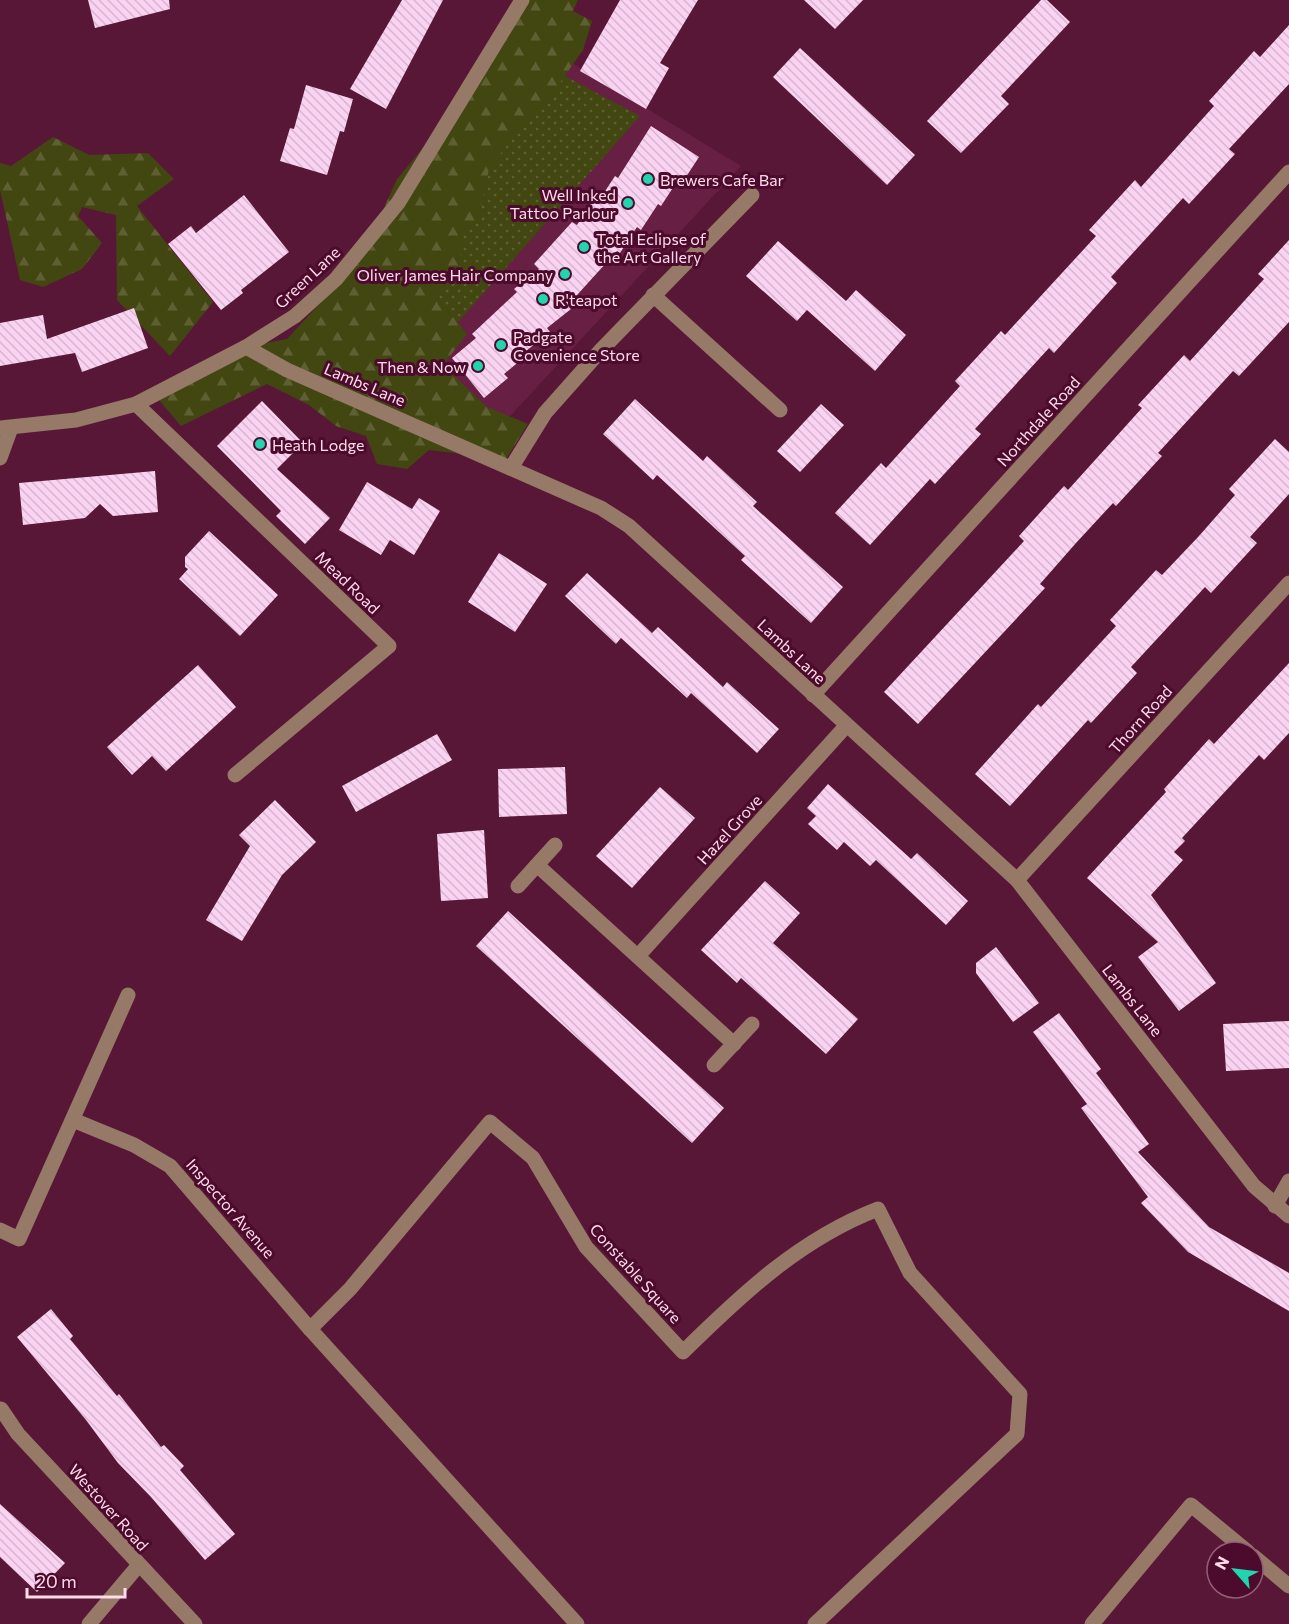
<svg xmlns="http://www.w3.org/2000/svg" width="1289" height="1624" font-family="Commissioner,sans-serif">
<defs>
<pattern id="grass-dots" width="8" height="8" patternUnits="userSpaceOnUse" patternTransform="scale(1.5)"><rect width="8" height="8" fill="#424610"/><path d="M2 2h.1M6 6h.1" fill="none" stroke="#5e6033" stroke-width="1.8" stroke-linecap="round"/></pattern>
<pattern id="forest-firs" width="22" height="20" patternUnits="userSpaceOnUse" patternTransform="scale(1.5)"><rect width="22" height="20" fill="#424610"/><path d="M5 1l3.5 6h-7zM16 11l3.5 6h-7z" fill="#5e6033"/></pattern>
<pattern id="building-back-hatch" width="6" height="6" patternUnits="userSpaceOnUse" patternTransform="scale(1.5)"><rect width="6" height="6" fill="#fad3f2"/><path d="M-1 5l2 2M0 0l6 6M5-1l2 2" fill="none" stroke="#d7b6d0"/></pattern>
</defs>
<rect width="100%" height="100%" fill="#581737"/>
<path fill="#671f43" d="M 526,35 L 741,166 L 490,438 L 343,305 Z"/>
<path fill="url(#grass-dots)" d="M 520,52 L 640,116 L 407,380 L 357,292 Z"/>
<g fill="url(#forest-firs)">
<path d="M 516,0 L 578,0 L 573,11 L 592,21 L 583,50 L 552,94 L 522,126 L 489,169 L 480,213 L 462,238 L 458,272 L 435,295 L 467,334 L 443,365 L 487,407 L 528,424 L 506,459 L 429,450 L 407,469 L 377,464 L 366,436 L 336,426 L 309,405 L 267,384 L 181,426 L 159,400 L 229,350 L 287,339 L 361,259 L 397,179 L 478,82 Z"/>
<path d="M 53,137 L 89,155 L 148,153 L 174,179 L 137,206 L 213,302 L 170,356 L 117,300 L 116,215 L 82,207 L 78,216 L 102,243 L 82,269 L 43,287 L 20,280 L 0,190 L 0,163 L 11,166 Z"/>
</g>
<g fill="url(#building-back-hatch)">
<path d="M 88,0 L 169,0 L 170,9 L 95,28 Z"/>
<path d="M 402,0 L 443,0 L 386,109 L 350,89 Z"/>
<path d="M 620,0 L 698,0 L 660,63 L 669,68 L 646,109 L 580,71 Z"/>
<path d="M 804,0 L 863,0 L 835,29 Z"/>
<path d="M 1041,0 L 1047,0 L 1070,22 L 1001,96 L 1009,104 L 961,153 L 927,121 Z"/>
<path d="M 1289,25 L 1289,84 L 1229,149 L 1235,154 L 1189,204 L 1183,198 L 1111,277 L 1117,283 L 1054,353 L 1049,348 L 975,429 L 981,434 L 935,484 L 930,479 L 870,545 L 835,513 L 881,463 L 886,468 L 960,386 L 955,381 L 1001,331 L 1005,335 L 1096,236 L 1089,230 L 1135,180 L 1141,187 L 1214,106 L 1209,101 L 1254,51 L 1260,57 Z"/>
<path d="M 800,48 L 915,155 L 887,185 L 773,77 Z"/>
<path d="M 306,85 L 353,99 L 344,132 L 340,131 L 327,175 L 280,161 L 290,128 L 294,129 Z"/>
<path d="M 651,126 L 699,157 L 682,183 L 678,180 L 661,206 L 658,204 L 641,230 L 637,227 L 620,253 L 617,251 L 568,305 L 571,309 L 547,328 L 550,332 L 526,351 L 528,354 L 504,374 L 508,378 L 484,398 L 452,358 L 476,338 L 472,334 L 517,292 L 514,289 L 539,269 L 534,264 L 572,222 L 577,225 L 594,199 L 598,202 L 615,176 L 618,178 Z"/>
<path d="M 244,195 L 289,252 L 241,290 L 243,293 L 221,310 L 168,244 L 191,226 L 196,233 Z"/>
<path d="M 1289,240 L 1289,322 L 1239,376 L 1233,371 L 1158,453 L 1162,456 L 1116,506 L 1113,503 L 1076,543 L 1040,584 L 1045,588 L 918,724 L 884,692 L 1024,541 L 1019,536 L 1064,486 L 1068,490 L 1142,408 L 1138,405 L 1184,355 L 1190,361 L 1264,279 L 1258,274 Z"/>
<path d="M 778,241 L 846,301 L 856,290 L 906,335 L 875,371 L 807,310 L 797,321 L 746,276 Z"/>
<path d="M 134,308 L 148,348 L 82,372 L 75,353 L 0,366 L 0,323 L 43,315 L 47,339 Z"/>
<path d="M 635,399 L 703,461 L 707,456 L 757,502 L 753,506 L 843,587 L 811,623 L 741,560 L 745,556 L 657,475 L 653,480 L 603,434 Z"/>
<path d="M 262,401 L 303,443 L 277,469 L 330,518 L 305,544 L 276,516 L 281,511 L 217,446 Z"/>
<path d="M 821,404 L 844,425 L 800,472 L 777,451 Z"/>
<path d="M 1275,439 L 1289,452 L 1289,494 L 1250,537 L 1257,543 L 1211,593 L 1205,587 L 1131,667 L 1137,673 L 1091,723 L 1088,720 L 1010,806 L 975,774 L 1038,704 L 1041,707 L 1116,626 L 1110,620 L 1156,570 L 1162,575 L 1199,536 L 1235,495 L 1229,489 Z"/>
<path d="M 155,471 L 158,512 L 113,516 L 100,504 L 85,518 L 23,525 L 19,483 Z"/>
<path d="M 367,482 L 412,509 L 419,498 L 440,511 L 414,555 L 390,540 L 381,555 L 339,530 Z"/>
<path d="M 209,531 L 278,595 L 240,636 L 179,579 L 188,569 L 185,567 L 185,557 Z"/>
<path d="M 499,553 L 547,584 L 515,632 L 468,602 Z"/>
<path d="M 587,573 L 652,633 L 658,627 L 723,687 L 727,682 L 779,729 L 757,753 L 691,693 L 687,698 L 621,638 L 616,644 L 565,596 Z"/>
<path d="M 1289,663 L 1289,733 L 1264,760 L 1259,755 L 1182,838 L 1185,841 L 1174,852 L 1183,860 L 1151,895 L 1216,983 L 1179,1011 L 1138,957 L 1158,942 L 1087,878 L 1166,792 L 1164,789 L 1209,739 L 1214,744 Z"/>
<path d="M 198,665 L 236,707 L 166,771 L 152,756 L 132,775 L 107,747 Z"/>
<path d="M 437,734 L 452,760 L 356,812 L 342,786 Z"/>
<path d="M 565,767 L 567,814 L 499,817 L 498,769 Z"/>
<path d="M 828,784 L 911,859 L 917,853 L 968,901 L 946,925 L 876,860 L 870,866 L 844,842 L 837,850 L 808,824 L 816,816 L 807,808 Z"/>
<path d="M 660,787 L 695,818 L 632,888 L 596,856 Z"/>
<path d="M 275,800 L 316,842 L 282,875 L 242,941 L 206,920 L 250,846 L 239,835 Z"/>
<path d="M 484,830 L 488,898 L 441,901 L 437,834 Z"/>
<path d="M 765,881 L 800,913 L 773,943 L 858,1019 L 826,1054 L 741,978 L 737,983 L 701,950 Z"/>
<path d="M 508,911 L 724,1108 L 692,1143 L 476,946 Z"/>
<path d="M 996,947 L 1039,1003 L 1013,1022 L 976,973 L 976,963 Z"/>
<path d="M 1059,1013 L 1101,1069 L 1096,1073 L 1149,1144 L 1138,1152 L 1209,1227 L 1289,1273 L 1289,1311 L 1188,1252 L 1141,1203 L 1148,1197 L 1081,1108 L 1087,1104 L 1033,1032 Z"/>
<path d="M 1289,1021 L 1289,1068 L 1226,1071 L 1223,1024 Z"/>
<path d="M 51,1309 L 73,1336 L 70,1339 L 117,1396 L 119,1394 L 161,1447 L 164,1445 L 184,1466 L 180,1470 L 235,1534 L 205,1560 L 151,1497 L 118,1463 L 86,1420 L 17,1337 Z"/>
<path d="M 0,1504 L 65,1563 L 37,1592 L 0,1557 Z"/>
</g>
<g fill="none" stroke-linecap="round" stroke-linejoin="round">
<g stroke="#977967" stroke-width="15">
<path d="M 653,295 L 780,410"/>
<path d="M 246,347 L 287,370 L 601,508 L 629,526 L 1017,880 L 1254,1186 L 1289,1216"/>
<path d="M 136,404 L 389,646 L 235,775"/>
<path d="M 0,428 L 76,420 L 136,404 L 246,347 L 295,316 L 336,279 L 398,203 L 522,0"/>
<path d="M 0,458 L 11,428"/>
<path d="M 511,468 L 545,413 L 601,350 L 752,195"/>
<path d="M 813,695 L 1289,172"/>
<path d="M 537,865 L 734,1044"/>
<path d="M 1017,880 L 1289,583"/>
<path d="M 518,886 L 555,845"/>
<path d="M 638,956 L 846,726"/>
<path d="M 714,1065 L 752,1024"/>
<path d="M 73,1120 L 134,1145 L 170,1166 L 310,1329"/>
<path d="M 1275,1206 L 1289,1181"/>
<path d="M 0,1230 L 19,1239 L 128,995"/>
<path d="M 1,1409 L 18,1434 L 195,1624"/>
<path d="M 1253,1556 L 1289,1586"/>
<path d="M 89,1624 L 138,1566"/>
<path d="M 577,1624 L 310,1329 L 350,1289 L 490,1122 L 533,1158 L 586,1247 L 683,1352 C 742,1294 800,1239 878,1209 L 910,1273 L 1020,1394 L 1017,1434 L 815,1624"/>
<path d="M 1092,1624 L 1191,1505 L 1248,1552"/>
</g>
</g>
<g fill="#22d5af" stroke="#4c0a2d" stroke-width="2">
<circle cx="648" cy="179" r="6"/>
<circle cx="628" cy="203" r="6"/>
<circle cx="584" cy="247" r="6"/>
<circle cx="565" cy="274" r="6"/>
<circle cx="543" cy="299" r="6"/>
<circle cx="501" cy="345" r="6"/>
<circle cx="478" cy="366" r="6"/>
<circle cx="260" cy="444" r="6"/>
</g>
<g text-anchor="middle" dominant-baseline="central" stroke-width="6" stroke-linejoin="round" paint-order="stroke">
<g font-size="16" fill="#fedce9" stroke="#4c0a2d" text-anchor="start">
<text x="660" y="179">Brewers Cafe Bar</text>
<text x="616" y="194" text-anchor="end">Well Inked<tspan x="616" dy="18">Tattoo Parlour</tspan></text>
<text x="596" y="238">Total Eclipse of<tspan x="596" dy="18">the Art Gallery</tspan></text>
<text x="553" y="274" text-anchor="end">Oliver James Hair Company</text>
<text x="555" y="299">R'teapot</text>
<text x="513" y="336">Padgate<tspan x="513" dy="18">Covenience Store</tspan></text>
<text x="466" y="366" text-anchor="end">Then &amp; Now</text>
<text x="272" y="444">Heath Lodge</text>
</g>
<g font-size="16" fill="#fedce9" stroke="#4c0a2d">
<text transform="translate(307 277) rotate(-43)">Green Lane</text>
<text transform="translate(365 384) rotate(23)">Lambs Lane</text>
<text transform="translate(1038 421) rotate(-48)">Northdale Road</text>
<text transform="translate(348 582) rotate(44)">Mead Road</text>
<text transform="translate(792 651) rotate(43)">Lambs Lane</text>
<text transform="translate(1140 719) rotate(-48)">Thorn Road</text>
<text transform="translate(729 829) rotate(-48)">Hazel Grove</text>
<text transform="translate(1133 1000) rotate(52)">Lambs Lane</text>
<text transform="translate(231 1208) rotate(49)">Inspector Avenue</text>
<text transform="translate(636 1273) rotate(48)">Constable Square</text>
<text transform="translate(109 1507) rotate(48)">Westover Road</text>
</g>
</g>
<g transform="translate(1235 1570) rotate(298)"><circle r="28" fill="#4c0a2d" stroke="#935e78" stroke-width="1.5"/>
<path d="M0-4.5L10 22L0 15L-10 22Z" fill="#22d5af"/>
<text y="-9" font-size="16" font-weight="bold" text-anchor="middle" fill="#fedce9">N</text>
</g>
<path d="M27 1588v9h98v-9" fill="none" stroke="#fedce9" stroke-width="3"/>
<text x="36" y="1588" font-size="18" fill="#fedce9" stroke="#4c0a2d" stroke-width="4.5" paint-order="stroke">20 m</text>
</svg>
